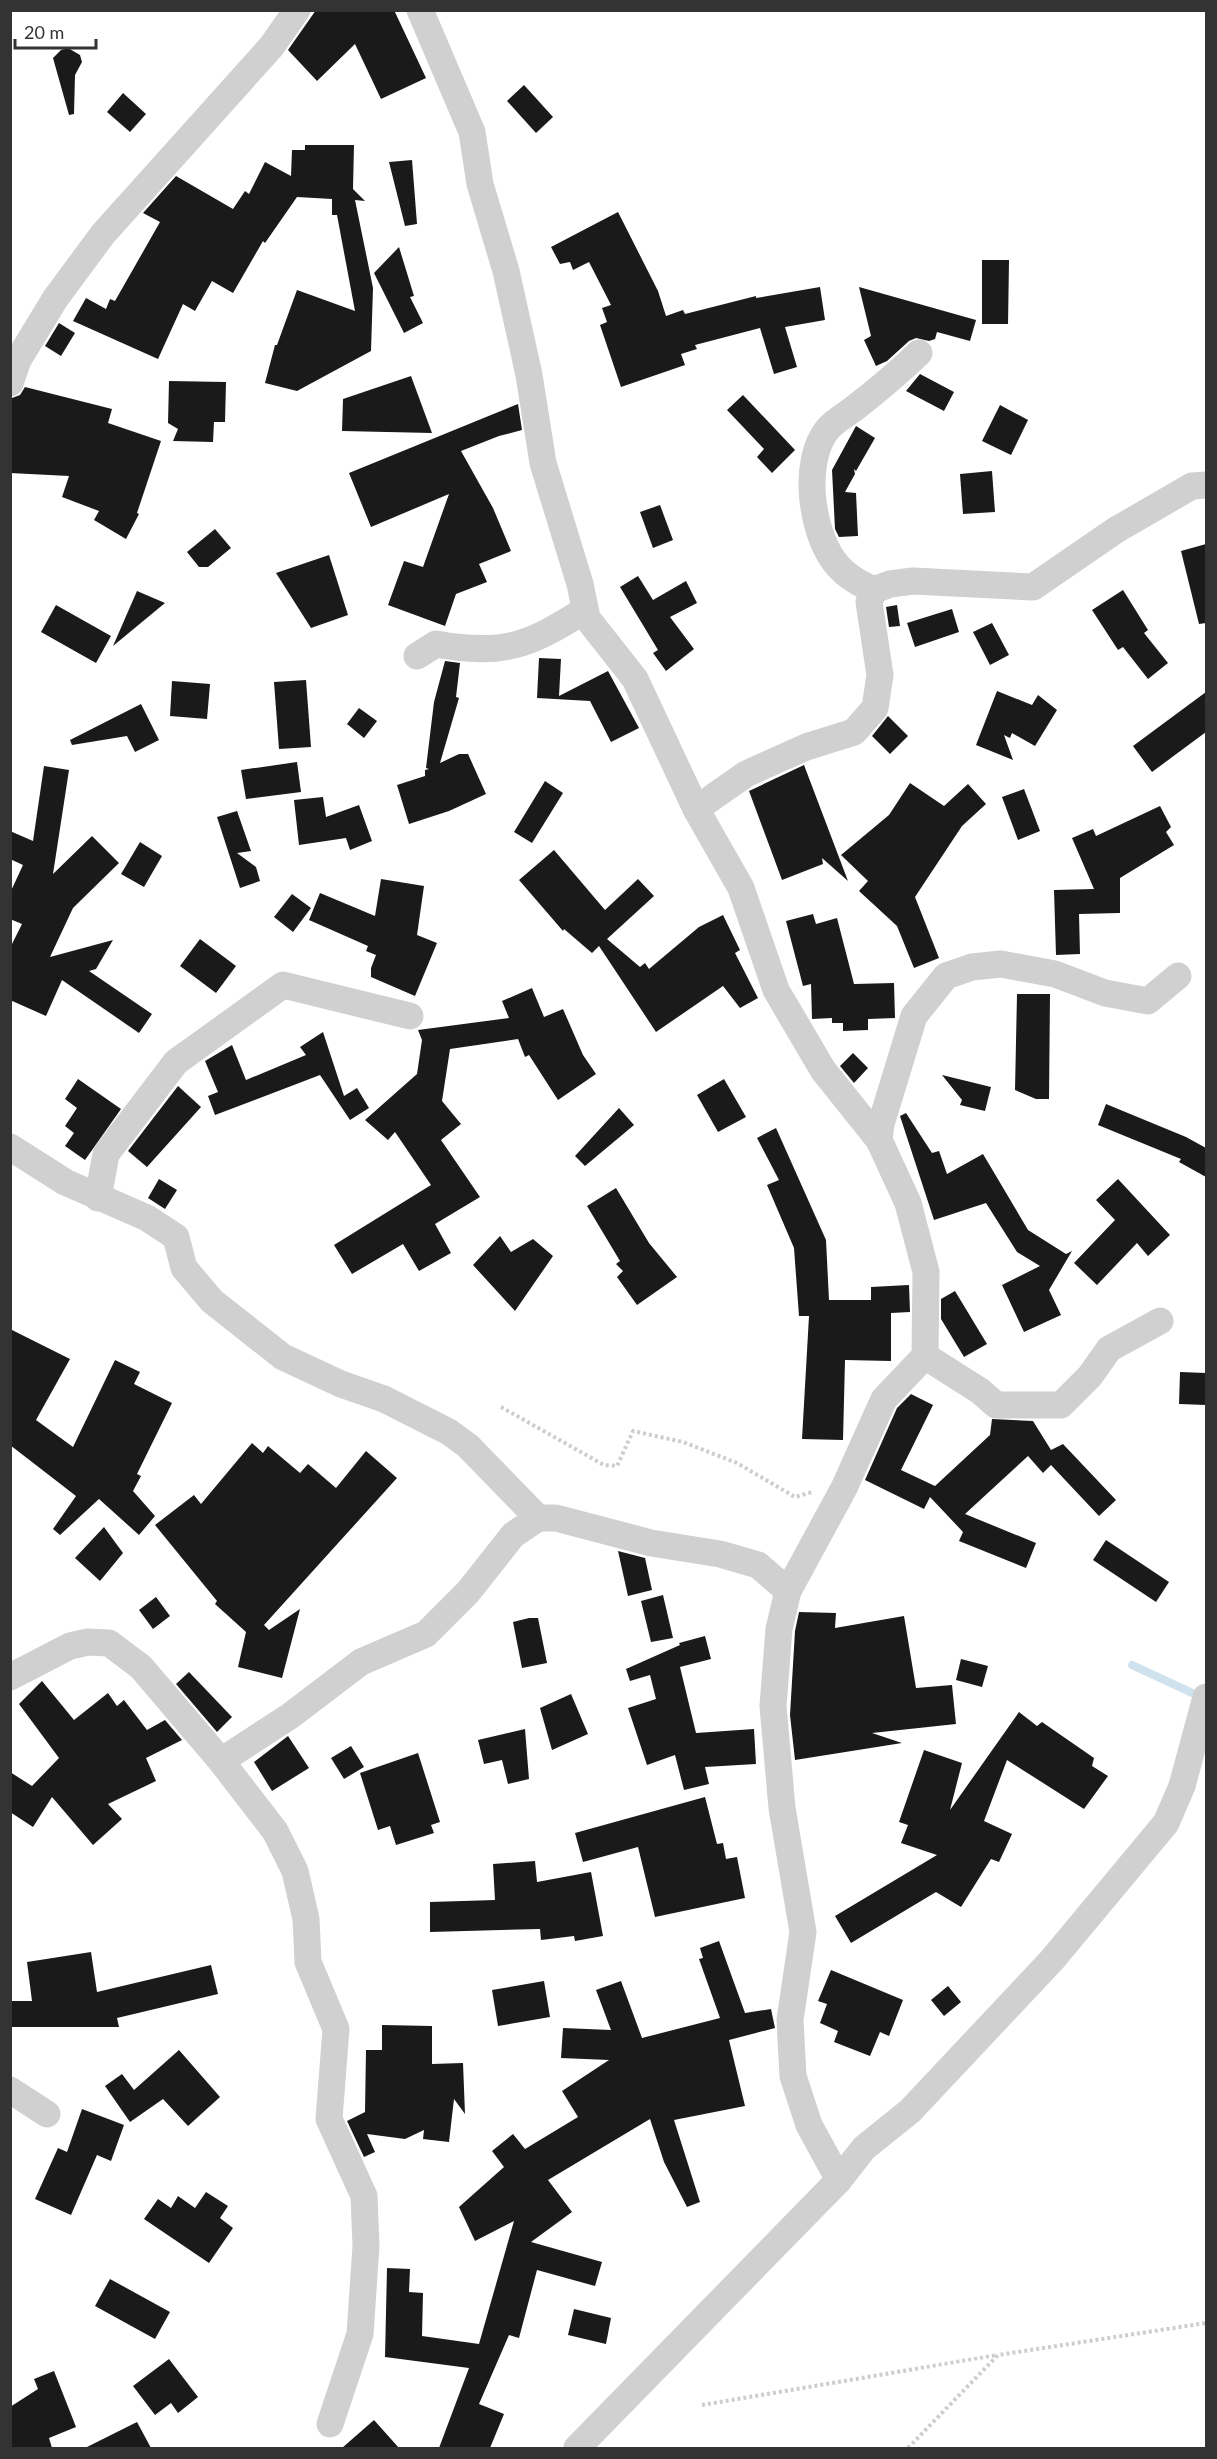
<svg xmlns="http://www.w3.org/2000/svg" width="1217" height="2459" font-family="Lato,sans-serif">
<rect width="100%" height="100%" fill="#fff"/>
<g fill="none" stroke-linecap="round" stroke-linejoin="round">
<path stroke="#cfe2ee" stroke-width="8" d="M 1132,1665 L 1201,1697"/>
</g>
<g fill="#1a1a1a">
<path d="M 316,10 L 394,10 L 426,78 L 381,99 L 355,44 L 317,81 L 288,50 Z"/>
<path d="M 68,48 L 80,55 L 82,62 L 75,75 L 74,114 L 69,115 L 53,58 L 61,50 Z"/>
<path d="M 524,85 L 553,117 L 536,133 L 507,101 Z"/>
<path d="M 123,93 L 146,114 L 130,132 L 107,112 Z"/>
<path d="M 305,145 L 354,145 L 353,189 L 365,201 L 355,200 L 373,288 L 371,351 L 297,391 L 265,383 L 275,345 L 277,345 L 297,290 L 355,311 L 337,215 L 332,215 L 332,199 L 297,197 L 265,243 L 263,241 L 233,293 L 212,281 L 195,311 L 183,304 L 158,359 L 73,321 L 86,298 L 106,309 L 110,299 L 115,301 L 160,222 L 143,213 L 176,176 L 233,209 L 245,191 L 249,194 L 265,162 L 291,176 L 292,150 L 305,150 Z"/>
<path d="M 412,160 L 417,224 L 405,226 L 389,162 Z"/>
<path d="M 618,212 L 658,291 L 666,316 L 683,310 L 685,314 L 756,296 L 756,298 L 820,287 L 825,320 L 785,327 L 797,367 L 774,374 L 760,328 L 695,345 L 697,349 L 681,354 L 685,365 L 621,387 L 600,325 L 607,322 L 602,308 L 611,305 L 589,262 L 573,270 L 570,262 L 560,264 L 551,247 Z"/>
<path d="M 399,247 L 414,296 L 410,297 L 423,323 L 404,333 L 374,273 Z"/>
<path d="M 982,260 L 1009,260 L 1008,324 L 982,324 Z"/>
<path d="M 859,287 L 976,320 L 970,341 L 937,332 L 935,339 L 929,341 L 916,338 L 909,341 L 887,361 L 876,366 L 864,340 L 871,336 Z"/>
<path d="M 59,323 L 75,333 L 61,356 L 45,346 Z"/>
<path d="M 920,374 L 954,392 L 944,411 L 906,391 Z"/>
<path d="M 411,376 L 432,433 L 342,431 L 343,399 Z"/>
<path d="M 169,381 L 226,382 L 225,422 L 214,422 L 213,442 L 173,441 L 178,429 L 168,423 Z"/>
<path d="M 25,387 L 112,409 L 108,423 L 161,441 L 137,513 L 139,514 L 126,539 L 94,520 L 99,511 L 62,497 L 69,476 L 10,473 L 10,403 L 12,398 L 20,395 Z"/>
<path d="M 743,395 L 795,450 L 772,473 L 757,457 L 764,449 L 727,410 Z"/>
<path d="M 518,404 L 522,430 L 499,436 L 461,451 L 493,508 L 511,551 L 479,564 L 487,582 L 456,594 L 445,626 L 388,605 L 404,561 L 423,567 L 449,494 L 371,527 L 349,473 Z"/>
<path d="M 1000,405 L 1028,420 L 1011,455 L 982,441 Z"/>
<path d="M 856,426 L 875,438 L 856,471 L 854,469 L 855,474 L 845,492 L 856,493 L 858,536 L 839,537 L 835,529 L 832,470 Z"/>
<path d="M 992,471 L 995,512 L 963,514 L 960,474 Z"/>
<path d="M 660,505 L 673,540 L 653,548 L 640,512 Z"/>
<path d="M 215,529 L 231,548 L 208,567 L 199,567 L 187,552 Z"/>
<path d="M 1206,544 L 1206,623 L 1199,624 L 1181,551 Z"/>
<path d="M 329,555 L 348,615 L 311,628 L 276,573 Z"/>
<path d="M 638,576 L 653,600 L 686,581 L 697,603 L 670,617 L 694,649 L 666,671 L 653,653 L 658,650 L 620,587 Z"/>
<path d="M 1123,590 L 1148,630 L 1144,633 L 1168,663 L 1148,679 L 1123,647 L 1118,650 L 1092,610 Z"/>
<path d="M 137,591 L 165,603 L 113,646 Z"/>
<path d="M 56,605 L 111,636 L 96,663 L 41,632 Z"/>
<path d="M 897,605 L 900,626 L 889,627 L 886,607 Z"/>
<path d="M 952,609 L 959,632 L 915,647 L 907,623 Z"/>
<path d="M 992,623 L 1009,655 L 990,665 L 973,632 Z"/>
<path d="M 539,658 L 561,659 L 559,696 L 608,671 L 639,728 L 611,742 L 590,701 L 537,698 Z"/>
<path d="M 445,661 L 460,663 L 456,697 L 459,698 L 440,763 L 459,754 L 468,754 L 486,794 L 449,811 L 409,824 L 397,785 L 425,776 L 425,770 L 429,769 L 426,768 L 434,702 Z"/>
<path d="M 306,680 L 311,747 L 279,749 L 274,682 Z"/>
<path d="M 172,681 L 210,684 L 207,719 L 170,716 Z"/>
<path d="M 997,691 L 1032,705 L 1038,695 L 1057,710 L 1035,746 L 1012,733 L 1010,738 L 1004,735 L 1013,760 L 976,745 Z"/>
<path d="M 1206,692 L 1206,732 L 1152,772 L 1133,746 Z"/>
<path d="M 141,704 L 159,740 L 135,752 L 127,736 L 72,745 L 70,740 Z"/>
<path d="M 359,708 L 377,721 L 364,738 L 347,724 Z"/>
<path d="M 888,716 L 908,736 L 890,754 L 872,736 Z"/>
<path d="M 297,762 L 301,792 L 246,799 L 241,770 Z"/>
<path d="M 804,765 L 848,881 L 822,858 L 823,864 L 782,880 L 749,791 Z"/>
<path d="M 44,766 L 69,770 L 53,874 L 92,836 L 119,863 L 73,908 L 50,957 L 113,940 L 96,969 L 89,971 L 152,1014 L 139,1033 L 62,980 L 46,1016 L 10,1000 L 10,948 L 22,924 L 10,919 L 10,893 L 23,865 L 10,859 L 10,831 L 33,841 Z"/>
<path d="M 545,781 L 563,793 L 532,843 L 514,832 Z"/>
<path d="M 910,783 L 944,806 L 968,784 L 986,804 L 962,826 L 915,897 L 939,958 L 914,968 L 897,926 L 859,891 L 868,881 L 841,855 L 889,815 Z"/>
<path d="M 1024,789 L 1040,831 L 1018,840 L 1002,797 Z"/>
<path d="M 323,797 L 326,817 L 359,805 L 372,841 L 350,850 L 346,838 L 299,845 L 294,800 Z"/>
<path d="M 1160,806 L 1171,827 L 1166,832 L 1174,845 L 1120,878 L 1120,913 L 1079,914 L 1080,954 L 1056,955 L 1054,890 L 1094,889 L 1072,838 L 1093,829 L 1096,836 Z"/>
<path d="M 237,811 L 251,851 L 237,853 L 256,867 L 260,881 L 240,888 L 217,817 Z"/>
<path d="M 140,842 L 162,856 L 144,887 L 121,874 Z"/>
<path d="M 554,850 L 605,910 L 638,879 L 654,896 L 607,939 L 640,967 L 645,963 L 649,969 L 699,927 L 723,915 L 740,950 L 735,953 L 758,998 L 740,1008 L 723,986 L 656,1032 L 599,946 L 592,953 L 564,929 L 563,931 L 519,880 Z"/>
<path d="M 381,879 L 424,886 L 417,935 L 437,943 L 415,996 L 371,977 L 371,968 L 376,955 L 366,951 L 368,946 L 309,920 L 320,893 L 375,916 Z"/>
<path d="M 292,894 L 311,908 L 293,932 L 274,917 Z"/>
<path d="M 813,914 L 816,924 L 837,918 L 854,984 L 894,983 L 895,1018 L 868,1019 L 868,1030 L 843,1031 L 843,1023 L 832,1023 L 832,1018 L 812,1019 L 811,984 L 803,986 L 786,921 Z"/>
<path d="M 200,939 L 236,966 L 216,993 L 180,966 Z"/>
<path d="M 532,988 L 544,1017 L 563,1009 L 583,1055 L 596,1074 L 558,1100 L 529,1055 L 525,1057 L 518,1039 L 450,1049 L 442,1101 L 461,1124 L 441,1140 L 480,1197 L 435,1224 L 451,1253 L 419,1271 L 403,1244 L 352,1274 L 334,1245 L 431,1185 L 395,1132 L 388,1140 L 365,1120 L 417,1074 L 422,1040 L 418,1030 L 509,1018 L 502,1001 Z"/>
<path d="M 1017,994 L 1050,994 L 1049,1099 L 1036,1099 L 1015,1090 Z"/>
<path d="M 323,1032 L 344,1096 L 357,1088 L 369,1108 L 350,1120 L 320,1075 L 215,1115 L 208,1096 L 218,1092 L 205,1061 L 232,1045 L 246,1080 L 306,1055 L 300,1047 Z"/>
<path d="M 853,1053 L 868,1068 L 854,1083 L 840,1066 Z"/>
<path d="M 942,1075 L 991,1087 L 985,1111 L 960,1105 L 962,1100 Z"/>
<path d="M 78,1079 L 121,1109 L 85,1160 L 65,1146 L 74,1133 L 65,1126 L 77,1108 L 65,1099 Z"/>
<path d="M 724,1079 L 746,1117 L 718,1132 L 697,1095 Z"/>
<path d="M 178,1086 L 201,1107 L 147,1167 L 128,1151 Z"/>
<path d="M 1106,1104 L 1186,1137 L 1206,1148 L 1206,1177 L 1179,1162 L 1181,1159 L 1098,1125 Z"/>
<path d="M 619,1108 L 634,1125 L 585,1166 L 575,1156 Z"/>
<path d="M 906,1113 L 932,1153 L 939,1151 L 947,1174 L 983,1154 L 1028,1230 L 1066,1254 L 1072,1251 L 1049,1290 L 1061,1315 L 1024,1332 L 1002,1285 L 1040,1266 L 1017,1252 L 986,1203 L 934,1220 L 900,1116 Z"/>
<path d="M 776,1128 L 826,1240 L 829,1300 L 871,1300 L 871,1287 L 909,1285 L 910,1312 L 891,1313 L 891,1361 L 845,1360 L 843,1440 L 802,1439 L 809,1316 L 799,1316 L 794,1248 L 767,1185 L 779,1180 L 757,1138 Z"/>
<path d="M 159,1179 L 177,1190 L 165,1209 L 148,1198 Z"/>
<path d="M 1118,1179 L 1170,1235 L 1148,1256 L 1137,1243 L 1097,1285 L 1074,1263 L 1115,1220 L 1096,1200 Z"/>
<path d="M 616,1188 L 649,1243 L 677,1277 L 637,1305 L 617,1277 L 623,1271 L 616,1264 L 620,1261 L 587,1206 Z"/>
<path d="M 500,1236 L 511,1252 L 533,1239 L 553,1256 L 515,1311 L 473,1265 Z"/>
<path d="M 955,1291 L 987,1344 L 964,1357 L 941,1319 L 941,1299 Z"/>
<path d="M 10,1329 L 70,1359 L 36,1420 L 73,1447 L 115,1360 L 140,1372 L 134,1384 L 172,1403 L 137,1474 L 141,1476 L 133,1491 L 155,1516 L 139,1535 L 99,1499 L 60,1535 L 53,1529 L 76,1496 L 10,1445 Z"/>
<path d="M 1180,1372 L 1206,1373 L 1206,1405 L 1179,1404 Z"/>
<path d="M 911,1394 L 933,1405 L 901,1470 L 935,1486 L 990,1435 L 992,1419 L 1033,1421 L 1051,1450 L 1063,1444 L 1116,1500 L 1099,1516 L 1051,1465 L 1043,1473 L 1028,1456 L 965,1514 L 1036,1543 L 1026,1568 L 959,1541 L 963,1532 L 930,1497 L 924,1509 L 865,1480 L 897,1408 Z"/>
<path d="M 252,1443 L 263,1453 L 268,1446 L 300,1473 L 308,1464 L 336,1488 L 366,1451 L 397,1478 L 264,1625 L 269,1630 L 300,1609 L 282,1678 L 238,1667 L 246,1632 L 215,1604 L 217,1601 L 155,1525 L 194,1495 L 201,1504 Z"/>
<path d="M 104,1527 L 123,1553 L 100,1581 L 75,1558 Z"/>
<path d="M 1106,1540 L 1169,1582 L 1156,1602 L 1093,1560 Z"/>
<path d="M 618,1551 L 645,1558 L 652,1590 L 628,1596 Z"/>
<path d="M 663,1595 L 673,1638 L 651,1642 L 641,1601 Z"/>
<path d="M 156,1597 L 170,1616 L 153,1629 L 139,1610 Z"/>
<path d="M 799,1612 L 836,1613 L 835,1628 L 904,1616 L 916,1688 L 952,1685 L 956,1724 L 872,1733 L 902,1743 L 795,1760 L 790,1715 L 795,1631 Z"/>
<path d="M 529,1618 L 538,1618 L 547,1663 L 522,1668 L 513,1622 Z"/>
<path d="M 705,1636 L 711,1659 L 680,1667 L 696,1733 L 754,1729 L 756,1764 L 705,1767 L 709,1784 L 684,1790 L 675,1755 L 647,1765 L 628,1708 L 656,1699 L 650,1675 L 630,1681 L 626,1669 L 680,1645 L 679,1643 Z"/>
<path d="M 961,1659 L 988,1666 L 982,1687 L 956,1680 Z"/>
<path d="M 189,1672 L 232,1717 L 217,1732 L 176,1684 Z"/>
<path d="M 42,1681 L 74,1720 L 108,1693 L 117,1706 L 124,1700 L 147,1730 L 165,1720 L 182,1740 L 146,1758 L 156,1781 L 108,1804 L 122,1819 L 93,1845 L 52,1797 L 33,1827 L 10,1812 L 10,1772 L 32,1786 L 59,1758 L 19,1704 Z"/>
<path d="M 571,1694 L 588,1734 L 552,1750 L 540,1708 Z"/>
<path d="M 1019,1712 L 1037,1726 L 1042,1722 L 1094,1758 L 1092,1766 L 1108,1776 L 1084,1809 L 1007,1760 L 984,1821 L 1012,1834 L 999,1862 L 991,1859 L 961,1907 L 936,1892 L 851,1943 L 835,1916 L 937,1855 L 901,1843 L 908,1825 L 899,1822 L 924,1750 L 962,1763 L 950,1810 Z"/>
<path d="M 525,1729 L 529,1779 L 508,1784 L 502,1760 L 484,1764 L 478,1740 Z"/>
<path d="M 288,1736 L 309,1768 L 272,1791 L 254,1762 Z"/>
<path d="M 351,1746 L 364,1767 L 344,1779 L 331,1758 Z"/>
<path d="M 418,1753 L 440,1822 L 431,1825 L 434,1833 L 396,1845 L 390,1826 L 378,1830 L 360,1773 Z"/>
<path d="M 705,1797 L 717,1844 L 723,1843 L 726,1859 L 737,1857 L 745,1898 L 655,1917 L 638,1847 L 583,1862 L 575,1833 Z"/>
<path d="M 535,1861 L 537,1882 L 591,1872 L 603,1936 L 575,1941 L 574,1936 L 541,1940 L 540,1929 L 430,1932 L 430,1902 L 495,1900 L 493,1864 Z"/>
<path d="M 719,1941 L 745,2013 L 771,2009 L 775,2028 L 729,2040 L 745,2106 L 674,2120 L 700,2202 L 687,2207 L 664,2162 L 650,2119 L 548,2180 L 572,2212 L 531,2242 L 602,2262 L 595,2286 L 537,2270 L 519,2338 L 509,2335 L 479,2404 L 504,2414 L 490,2448 L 439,2448 L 469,2368 L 385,2357 L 387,2268 L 410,2269 L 409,2292 L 423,2293 L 422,2336 L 479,2344 L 514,2221 L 475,2241 L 459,2207 L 504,2167 L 492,2151 L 513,2134 L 525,2149 L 578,2117 L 562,2091 L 609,2060 L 561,2058 L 563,2028 L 611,2030 L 596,1990 L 621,1981 L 642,2038 L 720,2018 L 699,1959 L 703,1958 L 700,1948 Z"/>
<path d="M 91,1952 L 97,1992 L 211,1965 L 218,1994 L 117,2018 L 119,2027 L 10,2027 L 10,2001 L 32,2001 L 27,1962 Z"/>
<path d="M 831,1970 L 903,2000 L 889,2036 L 880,2032 L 870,2056 L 834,2042 L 838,2031 L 820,2023 L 827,2004 L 818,2001 Z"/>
<path d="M 544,1981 L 550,2017 L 498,2026 L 492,1990 Z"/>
<path d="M 948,1986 L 961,2002 L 944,2016 L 931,2000 Z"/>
<path d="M 382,2025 L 432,2026 L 432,2064 L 463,2063 L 465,2114 L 454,2099 L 449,2142 L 423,2139 L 424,2130 L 405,2139 L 367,2134 L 375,2152 L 364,2157 L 347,2121 L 365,2112 L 366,2050 L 382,2050 Z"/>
<path d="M 179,2050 L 220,2097 L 188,2126 L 163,2099 L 130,2122 L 105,2086 L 122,2074 L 134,2090 Z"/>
<path d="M 82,2109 L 124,2125 L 111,2161 L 97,2155 L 71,2215 L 35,2199 L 58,2148 L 67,2152 Z"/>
<path d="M 206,2192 L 228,2206 L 220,2218 L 233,2228 L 209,2263 L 144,2219 L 158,2199 L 171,2208 L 178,2196 L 195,2208 Z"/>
<path d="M 110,2279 L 170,2312 L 155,2339 L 95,2306 Z"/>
<path d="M 574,2309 L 611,2318 L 606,2344 L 568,2335 Z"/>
<path d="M 169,2359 L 198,2397 L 178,2413 L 171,2403 L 155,2415 L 133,2386 Z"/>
<path d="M 54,2371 L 76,2427 L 49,2438 L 52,2448 L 10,2448 L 10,2407 L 38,2389 L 34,2379 Z"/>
<path d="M 374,2420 L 399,2448 L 342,2448 Z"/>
<path d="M 137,2422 L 151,2448 L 85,2448 Z"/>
</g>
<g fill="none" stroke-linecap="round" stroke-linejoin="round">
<g stroke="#cdcdcd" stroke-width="4" stroke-dasharray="3 3" stroke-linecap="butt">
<path d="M 501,1407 L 604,1465 L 617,1466 L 633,1431 L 683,1442 L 737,1463 L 795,1497 L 812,1492"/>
<path d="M 702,2405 L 997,2355"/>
<path d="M 908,2448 L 998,2355 L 1206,2323"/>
</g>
<g stroke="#d0d0d0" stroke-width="27">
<path d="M 420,10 L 472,132 L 480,184 L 506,271 L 529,375 L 543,463 L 580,584 L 587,618 L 635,679 L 696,809 L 741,888 L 776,990 L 823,1070 L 879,1140 L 908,1203 L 926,1272 L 925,1356 L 884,1399 L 844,1488 L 788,1591 L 779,1629 L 773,1706 L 782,1808 L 803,1932 L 790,2020 L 793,2076 L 809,2125 L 839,2180"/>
<path d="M 10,383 L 18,360 L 55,299 L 103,234 L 271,47 L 297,10"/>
<path d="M 874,590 C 860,584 843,574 834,561 C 811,530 802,462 827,430 C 834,421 847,414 856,407 C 878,390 899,372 919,353"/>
<path d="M 417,656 L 436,644 C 503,656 528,646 585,610"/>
<path d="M 696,809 L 746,774 L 806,747 L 854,732 L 875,708 L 880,675 L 869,602 L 874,590 L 890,584 L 913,581 L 1033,587 L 1116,530 L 1192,486 L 1206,485"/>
<path d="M 879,1140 L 881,1124 L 914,1016 L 946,976 L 972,967 L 1001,964 L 1055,974 L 1105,993 L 1148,1001 L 1178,976"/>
<path d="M 10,1147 L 65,1182 L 147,1218 L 176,1237 L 184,1268 L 212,1301 L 283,1357 L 341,1384 L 384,1399 L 449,1432 L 468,1446 L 538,1518"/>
<path d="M 98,1198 L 106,1154 L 176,1062 L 283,985 L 410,1016"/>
<path d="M 925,1356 L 980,1391 L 996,1405 L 1061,1405 L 1090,1376 L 1109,1349 L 1160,1321"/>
<path d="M 10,1677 L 70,1646 L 88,1642 L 109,1643 L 141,1667 L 221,1761 L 275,1831 L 295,1871 L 306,1919 L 308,1962 L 336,2029 L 329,2119 L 364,2196 L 366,2246 L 360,2334 L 330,2424"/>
<path d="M 221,1761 L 290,1716 L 361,1662 L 426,1634 L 468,1592 L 513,1535 L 538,1518 L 556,1518 L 651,1543 L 720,1554 L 758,1565 L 788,1591"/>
<path d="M 10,2090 L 47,2114"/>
<path d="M 577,2448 L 839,2180 L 864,2148 L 910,2111 L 1052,1960 L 1166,1823 L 1182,1786 L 1206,1697"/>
</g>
</g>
<rect width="1217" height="2459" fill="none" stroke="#333333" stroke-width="24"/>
<path d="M15 39v9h81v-9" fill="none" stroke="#333333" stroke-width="3"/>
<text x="24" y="39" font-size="18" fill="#333333" stroke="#ffffff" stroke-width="4.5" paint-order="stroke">20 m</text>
</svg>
